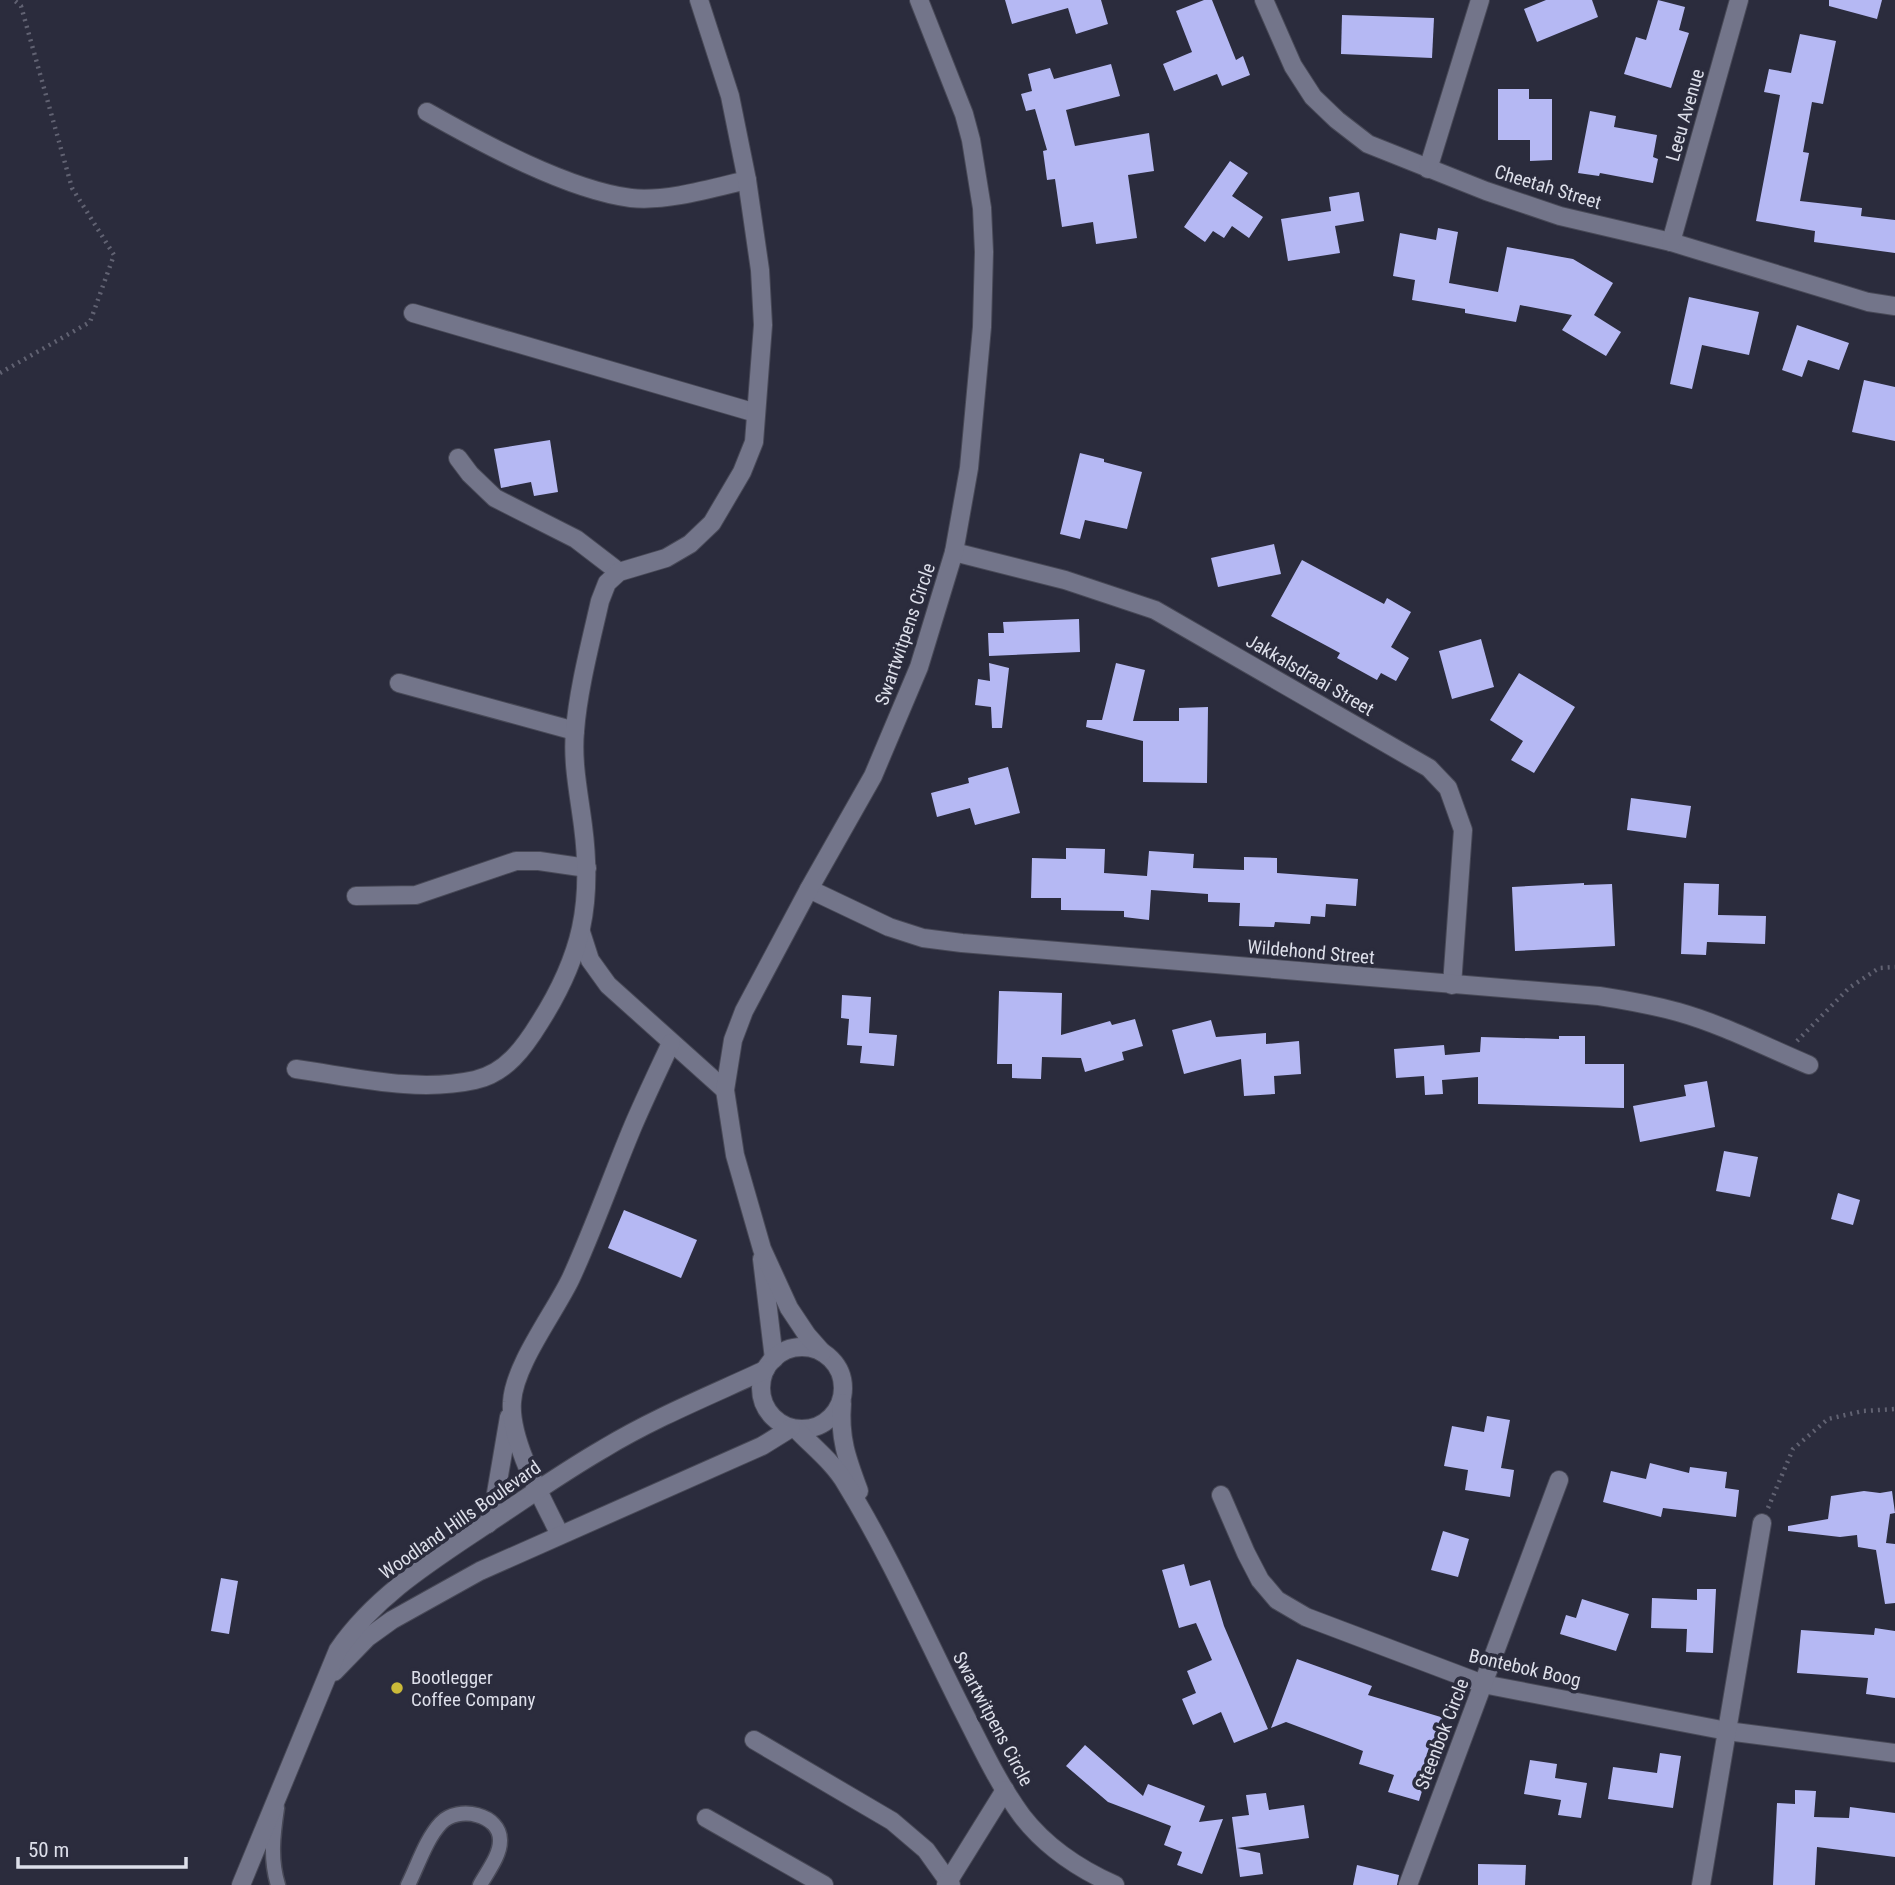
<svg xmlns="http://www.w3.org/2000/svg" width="1895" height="1885" font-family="'Roboto Condensed',sans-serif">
<rect width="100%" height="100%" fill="#2b2c3d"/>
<g fill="#b5b8f3">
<path d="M 1005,0 L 1101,0 L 1108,24 L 1076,34 L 1068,8 L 1012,24 Z"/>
<path d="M 1204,0 L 1212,0 L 1236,60 L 1243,56 L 1250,75 L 1222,86 L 1217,74 L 1174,91 L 1163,64 L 1192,52 L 1176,11 Z"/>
<path d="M 1546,0 L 1592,0 L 1598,17 L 1537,42 L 1524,9 Z"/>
<path d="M 1658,0 L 1685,7 L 1679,30 L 1689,33 L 1671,88 L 1624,74 L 1636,37 L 1646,40 Z"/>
<path d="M 1829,0 L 1882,0 L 1877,19 L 1829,6 Z"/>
<path d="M 1342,15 L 1434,18 L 1432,58 L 1341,54 Z"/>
<path d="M 1800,34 L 1836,41 L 1823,104 L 1812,102 L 1803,152 L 1809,153 L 1800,201 L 1862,208 L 1861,216 L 1895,220 L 1895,253 L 1814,242 L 1815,231 L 1756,221 L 1780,95 L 1764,92 L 1769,69 L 1791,73 Z"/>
<path d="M 1111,64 L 1120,96 L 1066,110 L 1075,146 L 1149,133 L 1154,171 L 1128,175 L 1137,238 L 1096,244 L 1093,222 L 1062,227 L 1055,179 L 1047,180 L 1043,151 L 1047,150 L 1035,109 L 1026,111 L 1021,94 L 1032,91 L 1028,74 L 1050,68 L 1054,79 Z"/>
<path d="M 1498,89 L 1529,89 L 1529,99 L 1552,99 L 1552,160 L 1530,161 L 1530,140 L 1498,140 Z"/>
<path d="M 1590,111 L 1616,116 L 1614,127 L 1657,135 L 1653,157 L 1658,159 L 1653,183 L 1600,173 L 1599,176 L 1578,173 Z"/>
<path d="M 1230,161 L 1248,173 L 1232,196 L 1263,217 L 1249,238 L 1232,226 L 1224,238 L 1213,231 L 1205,242 L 1184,227 Z"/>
<path d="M 1359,192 L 1364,221 L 1335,226 L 1340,253 L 1288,261 L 1281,219 L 1331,211 L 1329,197 Z"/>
<path d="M 1438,228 L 1458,232 L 1449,283 L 1498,292 L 1507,247 L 1573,259 L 1613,283 L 1594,315 L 1621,332 L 1606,356 L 1562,330 L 1572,315 L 1520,305 L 1516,322 L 1465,313 L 1465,309 L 1412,300 L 1415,280 L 1393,276 L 1400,233 L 1436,240 Z"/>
<path d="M 1689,297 L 1759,312 L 1749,355 L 1702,345 L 1692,389 L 1670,384 Z"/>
<path d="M 1797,325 L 1849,343 L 1839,370 L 1808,360 L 1802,377 L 1782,370 Z"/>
<path d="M 1864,380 L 1895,387 L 1895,441 L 1852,432 Z"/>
<path d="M 550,440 L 558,492 L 534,496 L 531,482 L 501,488 L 494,449 Z"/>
<path d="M 1080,453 L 1104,459 L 1104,462 L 1142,472 L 1127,529 L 1085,520 L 1080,539 L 1060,534 Z"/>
<path d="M 1274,544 L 1281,574 L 1218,587 L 1211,558 Z"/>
<path d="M 1302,560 L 1384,604 L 1387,598 L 1411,612 L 1391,647 L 1409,658 L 1396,681 L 1381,673 L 1377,680 L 1337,658 L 1340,653 L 1271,616 Z"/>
<path d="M 1079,619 L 1080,652 L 989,656 L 988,633 L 1004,633 L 1003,622 Z"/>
<path d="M 1481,639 L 1494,687 L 1452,699 L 1439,651 Z"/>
<path d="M 989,663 L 1009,668 L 1002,728 L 992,728 L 991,707 L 975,705 L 978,679 L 990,681 Z"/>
<path d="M 1116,663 L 1145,670 L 1133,721 L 1179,721 L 1179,708 L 1208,707 L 1207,783 L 1143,782 L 1143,741 L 1086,727 L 1087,720 L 1102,720 Z"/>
<path d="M 1519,673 L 1575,707 L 1534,773 L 1511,760 L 1523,741 L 1490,720 Z"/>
<path d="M 1008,767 L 1020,813 L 975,825 L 970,808 L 937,817 L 931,793 L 969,783 L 968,778 Z"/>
<path d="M 1631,798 L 1691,806 L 1686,838 L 1627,830 Z"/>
<path d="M 1066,848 L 1105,849 L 1104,873 L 1147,876 L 1149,851 L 1194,854 L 1193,868 L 1244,870 L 1244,857 L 1277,858 L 1277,873 L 1358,879 L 1356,906 L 1326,904 L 1325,917 L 1311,916 L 1310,924 L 1275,922 L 1274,927 L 1239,926 L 1240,903 L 1208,902 L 1208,894 L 1151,890 L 1149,920 L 1124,917 L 1124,911 L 1061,910 L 1061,898 L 1031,898 L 1032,858 L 1066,859 Z"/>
<path d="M 1584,883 L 1584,885 L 1612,884 L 1615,946 L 1515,951 L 1512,887 Z"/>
<path d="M 1684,883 L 1719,884 L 1718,915 L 1766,916 L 1765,944 L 1707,942 L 1706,955 L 1681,954 Z"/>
<path d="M 999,991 L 1062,993 L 1061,1035 L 1110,1021 L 1112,1025 L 1135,1019 L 1143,1046 L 1122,1052 L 1124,1060 L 1085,1072 L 1081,1058 L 1042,1057 L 1041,1079 L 1012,1078 L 1012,1064 L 997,1064 Z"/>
<path d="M 842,995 L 871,997 L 869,1033 L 897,1035 L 894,1066 L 860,1063 L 862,1046 L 847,1045 L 849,1019 L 841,1018 Z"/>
<path d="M 1211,1020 L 1216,1037 L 1266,1033 L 1266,1044 L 1299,1041 L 1301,1074 L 1274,1076 L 1275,1094 L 1244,1096 L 1241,1059 L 1184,1074 L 1172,1030 Z"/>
<path d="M 1559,1036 L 1585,1036 L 1585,1064 L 1624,1064 L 1624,1108 L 1478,1104 L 1478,1077 L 1442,1080 L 1443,1094 L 1425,1095 L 1424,1076 L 1396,1078 L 1394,1049 L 1444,1045 L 1445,1055 L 1480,1052 L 1481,1037 L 1559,1039 Z"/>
<path d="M 1707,1081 L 1715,1127 L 1640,1142 L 1633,1106 L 1686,1096 L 1684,1085 Z"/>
<path d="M 1724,1151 L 1758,1157 L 1750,1197 L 1716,1191 Z"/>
<path d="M 1838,1193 L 1860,1200 L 1853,1225 L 1831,1219 Z"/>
<path d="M 624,1210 L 697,1240 L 681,1278 L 608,1248 Z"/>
<path d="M 1487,1416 L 1510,1420 L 1501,1468 L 1514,1470 L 1510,1497 L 1465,1490 L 1468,1470 L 1444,1466 L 1452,1426 L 1484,1432 Z"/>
<path d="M 1650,1463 L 1689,1473 L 1690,1467 L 1727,1472 L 1725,1488 L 1739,1490 L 1736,1517 L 1663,1508 L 1661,1517 L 1603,1502 L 1611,1471 L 1646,1479 Z"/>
<path d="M 1864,1491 L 1880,1493 L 1892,1491 L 1895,1513 L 1890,1514 L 1886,1543 L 1895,1544 L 1895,1603 L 1885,1604 L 1876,1550 L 1858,1547 L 1857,1535 L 1840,1537 L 1788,1531 L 1788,1526 L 1828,1519 L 1831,1496 Z"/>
<path d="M 1443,1531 L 1469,1539 L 1458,1577 L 1431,1570 Z"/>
<path d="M 1184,1564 L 1190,1586 L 1210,1580 L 1224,1626 L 1268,1729 L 1234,1743 L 1221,1712 L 1193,1725 L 1182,1699 L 1196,1693 L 1187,1671 L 1212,1660 L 1196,1623 L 1179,1628 L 1162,1570 Z"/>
<path d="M 221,1578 L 238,1581 L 229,1634 L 211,1631 Z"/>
<path d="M 1697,1589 L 1716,1589 L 1713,1653 L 1686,1652 L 1687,1629 L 1651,1628 L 1652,1598 L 1697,1600 Z"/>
<path d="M 1582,1599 L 1629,1614 L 1616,1651 L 1560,1634 L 1566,1615 L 1576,1618 Z"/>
<path d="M 1875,1628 L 1895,1631 L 1895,1698 L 1866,1694 L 1868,1678 L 1797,1673 L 1801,1630 L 1874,1635 Z"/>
<path d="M 1297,1659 L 1372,1686 L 1368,1695 L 1444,1718 L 1419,1801 L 1388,1792 L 1394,1775 L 1359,1764 L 1363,1751 L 1286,1722 L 1271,1728 Z"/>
<path d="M 1085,1745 L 1143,1796 L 1148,1784 L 1205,1806 L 1199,1822 L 1223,1819 L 1202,1874 L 1177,1865 L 1182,1852 L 1164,1845 L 1171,1826 L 1108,1802 L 1066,1766 Z"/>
<path d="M 1660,1753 L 1681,1756 L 1673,1808 L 1608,1799 L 1613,1767 L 1657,1773 Z"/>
<path d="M 1530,1760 L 1557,1764 L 1555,1778 L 1587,1783 L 1581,1818 L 1558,1815 L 1561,1800 L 1524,1794 Z"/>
<path d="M 1795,1790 L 1816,1791 L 1814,1817 L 1849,1818 L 1850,1807 L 1895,1813 L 1895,1857 L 1817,1847 L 1815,1885 L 1773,1885 L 1777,1803 L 1795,1804 Z"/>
<path d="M 1266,1793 L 1269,1810 L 1304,1805 L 1309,1838 L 1237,1848 L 1260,1853 L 1263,1874 L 1240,1877 L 1232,1817 L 1249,1815 L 1246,1795 Z"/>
<path d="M 1478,1864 L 1526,1865 L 1525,1885 L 1478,1885 Z"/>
<path d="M 1357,1865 L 1399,1875 L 1397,1885 L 1353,1885 Z"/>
</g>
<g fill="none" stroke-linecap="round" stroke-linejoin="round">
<g stroke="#484957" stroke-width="17">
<g id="service">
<path d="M 277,1808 C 273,1835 270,1859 278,1885"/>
<path d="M 408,1885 C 418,1865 426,1839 441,1823 C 458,1805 501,1814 500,1841 C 500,1856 487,1872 480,1885"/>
</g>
</g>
<g stroke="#484957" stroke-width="20">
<g id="minor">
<path d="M 1264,0 L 1293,66 L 1313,97 L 1337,120 L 1368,144 L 1486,191 L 1560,216 L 1671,242 L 1868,302 L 1895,306"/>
<path d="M 427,112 C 482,143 568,190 631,198 C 666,202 713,188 747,180"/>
<path d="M 1428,169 L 1480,0"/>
<path d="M 1671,242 L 1739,0"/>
<path d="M 413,313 L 756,413"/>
<path d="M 458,458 L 470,474 L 495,498 L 576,539 L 619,572"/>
<path d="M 954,552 L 1065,580 L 1155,610 L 1429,768 L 1448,788 L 1463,830 L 1452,985"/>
<path d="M 399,683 L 575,731"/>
<path d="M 809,889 L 889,927 L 923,938 L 962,943 L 1599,996 C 1625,1000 1652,1005 1678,1012 C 1724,1025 1766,1047 1809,1065"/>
<path d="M 356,896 L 416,895 L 516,861 L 539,861 L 587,868"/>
<path d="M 581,932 L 590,960 L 608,985 L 725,1090"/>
<path d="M 296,1069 C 354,1077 417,1093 475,1080 C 506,1073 524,1048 540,1022 C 582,956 593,903 583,826 C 579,794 572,763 575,731 C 578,690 591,641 600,601 L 607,583 L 619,572 L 666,558 L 690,544 L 712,523 L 742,472 L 754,442 L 763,325 L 760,270 L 747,180 L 730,96 L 699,0"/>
<path d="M 762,1259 L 774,1359"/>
<circle cx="802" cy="1388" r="41"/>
<path d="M 822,1352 L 807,1335 L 789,1308 L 762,1249 L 735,1155 L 725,1090 L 733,1040 L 744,1011 L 809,889 L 873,776 L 919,667 L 954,552 L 969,468 L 982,327 L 984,252 L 982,208 L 971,140 L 964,114 L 919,0"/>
<path d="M 842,1403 C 839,1438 847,1459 859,1491"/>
<path d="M 796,1429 C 813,1447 834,1463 846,1484 C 889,1554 923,1631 960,1705 C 979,1742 997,1782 1022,1816 C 1046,1847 1079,1869 1115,1885"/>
<path d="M 1221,1495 L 1246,1553 L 1260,1580 L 1277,1600 L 1306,1617 L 1483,1684 L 1727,1731 L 1895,1753"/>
<path d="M 488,1524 L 495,1499 L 509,1417"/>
<path d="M 560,1535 C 543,1500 509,1440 512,1402 C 514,1365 555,1312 571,1278 C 594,1228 612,1176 633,1126 C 645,1098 658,1071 671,1043"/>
<path d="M 334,1672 L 367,1638 L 392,1620 L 480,1571 L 762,1446 L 791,1428"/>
<path d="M 754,1740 L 892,1821 L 926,1850 L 951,1885"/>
<path d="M 706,1818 L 824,1885"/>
<path d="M 241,1885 L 338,1650 C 376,1595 432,1561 487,1524 C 525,1499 563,1472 603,1449 C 654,1418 711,1395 765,1370"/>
<path d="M 946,1885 L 1005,1790"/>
<path d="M 1408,1885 L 1559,1480"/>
<path d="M 1701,1885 L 1762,1523"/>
</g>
</g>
<g stroke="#616272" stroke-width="4.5" stroke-dasharray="2 5" stroke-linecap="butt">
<path d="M 0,373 L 90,322 L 114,255 L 72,188 L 21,6 L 14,0"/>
<path d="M 1797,1041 L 1849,988 L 1879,968 L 1895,967"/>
<path d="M 1768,1508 L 1793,1449 L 1828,1419 L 1863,1411 L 1895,1409"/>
</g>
<use href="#service" stroke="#73758a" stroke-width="14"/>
<use href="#minor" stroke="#73758a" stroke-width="18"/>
</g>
<circle fill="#cbba39" stroke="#2b2c3d" stroke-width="2.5" cx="397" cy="1688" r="7"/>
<g text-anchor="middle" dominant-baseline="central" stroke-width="7" stroke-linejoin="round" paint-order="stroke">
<g font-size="19" fill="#dddfea" stroke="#2b2c3d">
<text transform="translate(1685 115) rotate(-74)">Leeu Avenue</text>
<text transform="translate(1548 187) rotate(17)">Cheetah Street</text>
<text transform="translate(905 634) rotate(-71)">Swartwitpens Circle</text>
<text transform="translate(1310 675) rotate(30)">Jakkalsdraai Street</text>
<text transform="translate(1311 952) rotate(5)">Wildehond Street</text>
<text transform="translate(460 1520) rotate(-35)">Woodland Hills Boulevard</text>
<text transform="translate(1525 1668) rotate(13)">Bontebok Boog</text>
<text transform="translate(993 1719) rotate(62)">Swartwitpens Circle</text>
<text transform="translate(1442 1734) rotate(-69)">Steenbok Circle</text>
</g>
<g font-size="19" fill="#dddfea" stroke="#2b2c3d" text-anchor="start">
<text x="411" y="1677">Bootlegger<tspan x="411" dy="22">Coffee Company</tspan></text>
</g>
</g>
<path d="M18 1857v10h168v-10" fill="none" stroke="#dddfea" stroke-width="3.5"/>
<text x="28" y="1857" font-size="21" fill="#dddfea" stroke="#2b2c3d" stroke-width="5" paint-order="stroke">50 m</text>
</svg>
